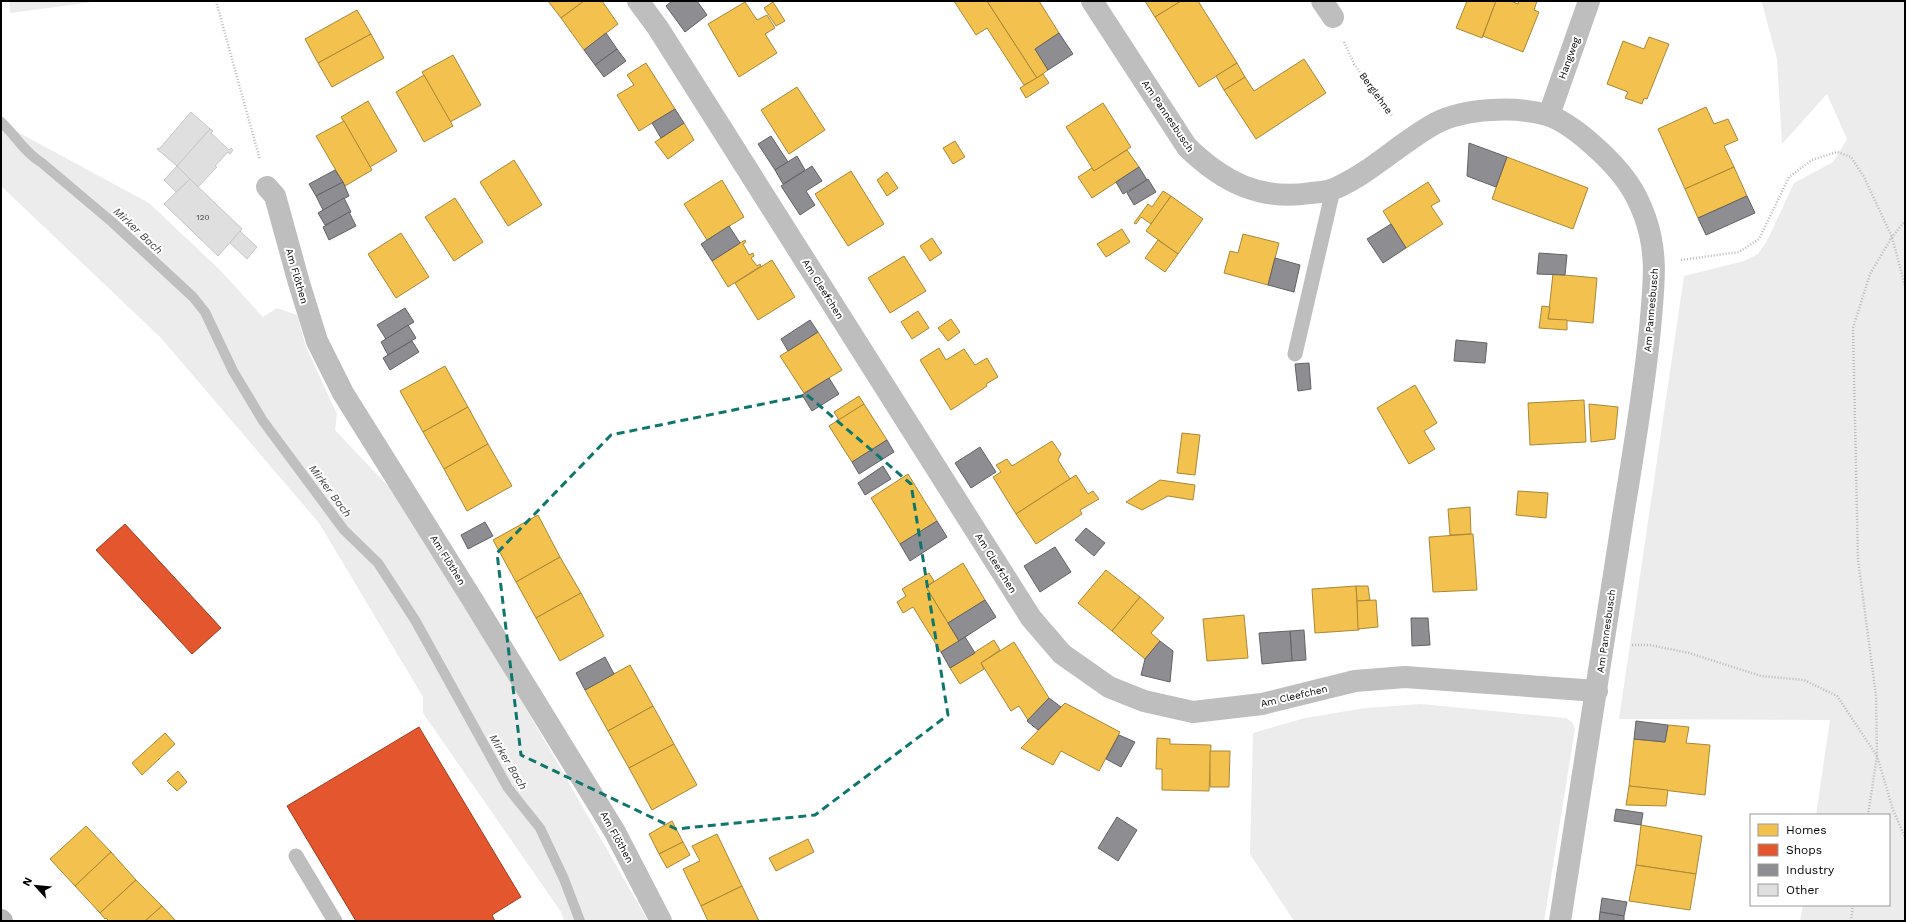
<svg xmlns="http://www.w3.org/2000/svg" width="1906" height="922" font-family="'Work Sans',sans-serif">
<rect width="100%" height="100%" fill="#fff"/>
<g fill="#ececec">
<path d="M 9,1 L 101,1 L 10,13 Z"/>
<path d="M 1760,1 L 1905,1 L 1905,921 L 1800,921 L 1803,905 L 1889,905 L 1889,815 L 1816,815 L 1830,720 L 1619,719 L 1684,276 L 1744,261 L 1758,254 L 1767,241 L 1794,183 L 1833,162 L 1847,139 L 1827,94 L 1782,144 L 1777,59 L 1762,3 Z"/>
<path d="M 1,119 L 14,130 L 149,203 L 219,269 L 263,317 L 277,308 L 297,315 L 306,347 L 337,414 L 335,430 L 389,487 L 423,535 L 523,703 L 648,921 L 564,921 L 561,912 L 423,713 L 423,697 L 319,523 L 161,338 L 1,186 Z"/>
<path d="M 1421,704 L 1566,718 L 1572,722 L 1575,729 L 1544,921 L 1294,921 L 1250,854 L 1253,733 L 1305,718 L 1365,708 Z"/>
</g>
<g fill="#f2c14e" stroke="#a98737">
<path d="M 548,1 L 584,1 L 561,18 Z"/>
<path d="M 584,1 L 602,1 L 618,24 L 584,50 L 561,18 Z"/>
<path d="M 954,1 L 987,1 L 1037,78 L 1024,85 L 987,28 L 976,35 Z"/>
<path d="M 987,1 L 1039,1 L 1059,33 L 1035,49 L 1048,70 L 1037,78 Z"/>
<path d="M 1145,1 L 1181,1 L 1155,17 Z"/>
<path d="M 1181,1 L 1198,1 L 1237,63 L 1199,87 L 1155,17 Z"/>
<path d="M 1467,1 L 1496,1 L 1482,38 L 1456,28 Z"/>
<path d="M 1496,1 L 1511,1 L 1518,4 L 1519,1 L 1537,1 L 1534,10 L 1539,12 L 1523,52 L 1483,36 Z"/>
<path d="M 745,2 L 757,20 L 767,15 L 775,28 L 765,34 L 777,53 L 739,77 L 708,24 Z"/>
<path d="M 773,2 L 785,21 L 776,26 L 764,8 Z"/>
<path d="M 357,10 L 371,34 L 318,63 L 305,39 Z"/>
<path d="M 371,34 L 384,58 L 332,87 L 318,63 Z"/>
<path d="M 1649,37 L 1669,44 L 1647,99 L 1644,98 L 1642,104 L 1625,98 L 1628,92 L 1607,84 L 1623,41 L 1644,49 Z"/>
<path d="M 453,55 L 481,105 L 450,122 L 422,72 Z"/>
<path d="M 1304,59 L 1326,93 L 1256,139 L 1224,90 L 1245,77 L 1254,91 Z"/>
<path d="M 646,63 L 675,109 L 639,131 L 617,95 L 634,85 L 627,75 Z"/>
<path d="M 1237,63 L 1245,77 L 1224,90 L 1216,76 Z"/>
<path d="M 1043,74 L 1049,83 L 1026,98 L 1020,88 Z"/>
<path d="M 424,75 L 453,126 L 424,142 L 396,92 Z"/>
<path d="M 797,87 L 825,130 L 789,154 L 761,110 Z"/>
<path d="M 368,101 L 397,151 L 370,167 L 341,117 Z"/>
<path d="M 1103,103 L 1131,147 L 1094,171 L 1066,127 Z"/>
<path d="M 1706,107 L 1714,124 L 1728,119 L 1738,140 L 1724,146 L 1734,167 L 1685,189 L 1658,129 Z"/>
<path d="M 344,121 L 372,170 L 345,186 L 316,136 Z"/>
<path d="M 684,123 L 694,140 L 668,159 L 655,142 Z"/>
<path d="M 955,141 L 965,157 L 953,164 L 943,148 Z"/>
<path d="M 1127,150 L 1139,167 L 1092,198 L 1078,177 L 1092,168 L 1094,171 Z"/>
<path d="M 1507,157 L 1588,188 L 1573,229 L 1492,199 Z"/>
<path d="M 514,160 L 542,205 L 508,226 L 480,182 Z"/>
<path d="M 1734,167 L 1747,196 L 1698,218 L 1685,189 Z"/>
<path d="M 851,171 L 884,224 L 848,246 L 815,194 Z"/>
<path d="M 887,172 L 898,188 L 887,196 L 877,180 Z"/>
<path d="M 722,180 L 744,217 L 707,240 L 684,204 Z"/>
<path d="M 1428,182 L 1440,201 L 1431,206 L 1443,224 L 1406,248 L 1383,211 Z"/>
<path d="M 1163,191 L 1171,196 L 1151,224 L 1141,217 L 1136,224 L 1134,223 L 1148,204 L 1152,207 Z"/>
<path d="M 1171,196 L 1203,219 L 1178,254 L 1146,231 Z"/>
<path d="M 455,198 L 483,242 L 454,261 L 425,217 Z"/>
<path d="M 1122,229 L 1130,242 L 1106,257 L 1097,244 Z"/>
<path d="M 401,233 L 429,277 L 396,298 L 368,254 Z"/>
<path d="M 1243,234 L 1279,243 L 1268,285 L 1224,273 L 1230,251 L 1238,253 Z"/>
<path d="M 932,238 L 942,253 L 930,261 L 920,246 Z"/>
<path d="M 745,240 L 746,242 L 743,244 L 749,255 L 753,253 L 754,256 L 751,258 L 757,266 L 760,264 L 761,266 L 728,287 L 712,261 Z"/>
<path d="M 1158,240 L 1178,254 L 1165,272 L 1145,258 Z"/>
<path d="M 904,256 L 926,291 L 890,313 L 868,278 Z"/>
<path d="M 772,260 L 795,297 L 758,320 L 735,283 Z"/>
<path d="M 1553,274 L 1597,278 L 1593,323 L 1548,319 Z"/>
<path d="M 1542,306 L 1550,307 L 1548,319 L 1567,320 L 1567,330 L 1539,328 Z"/>
<path d="M 918,311 L 929,328 L 912,339 L 901,322 Z"/>
<path d="M 951,319 L 960,332 L 948,341 L 938,328 Z"/>
<path d="M 818,332 L 842,370 L 804,393 L 780,356 Z"/>
<path d="M 939,348 L 946,360 L 964,349 L 975,365 L 987,358 L 998,377 L 986,384 L 987,386 L 951,410 L 920,360 Z"/>
<path d="M 445,366 L 468,407 L 423,432 L 400,391 Z"/>
<path d="M 1415,385 L 1437,423 L 1424,431 L 1435,449 L 1409,464 L 1377,408 Z"/>
<path d="M 859,396 L 864,404 L 839,420 L 834,412 Z"/>
<path d="M 1584,400 L 1586,442 L 1530,445 L 1528,403 Z"/>
<path d="M 864,404 L 887,440 L 852,462 L 829,426 Z"/>
<path d="M 1589,404 L 1618,407 L 1615,439 L 1591,442 Z"/>
<path d="M 468,407 L 488,444 L 444,469 L 423,432 Z"/>
<path d="M 1182,433 L 1200,435 L 1195,475 L 1177,473 Z"/>
<path d="M 1052,441 L 1061,454 L 1058,460 L 1070,479 L 1016,514 L 993,477 L 1001,472 L 996,465 L 1007,459 L 1012,466 Z"/>
<path d="M 488,444 L 512,486 L 467,511 L 444,469 Z"/>
<path d="M 908,474 L 937,521 L 900,544 L 871,498 Z"/>
<path d="M 1076,475 L 1088,494 L 1093,491 L 1099,499 L 1080,510 L 1082,514 L 1036,544 L 1016,514 Z"/>
<path d="M 1160,480 L 1195,485 L 1193,500 L 1168,496 L 1142,510 L 1126,502 Z"/>
<path d="M 1518,491 L 1548,493 L 1546,518 L 1516,515 Z"/>
<path d="M 1470,507 L 1471,534 L 1450,535 L 1448,509 Z"/>
<path d="M 538,515 L 560,557 L 516,582 L 493,540 Z"/>
<path d="M 1473,534 L 1477,590 L 1433,592 L 1429,537 Z"/>
<path d="M 560,557 L 581,593 L 536,618 L 516,582 Z"/>
<path d="M 963,563 L 985,600 L 948,623 L 926,587 Z"/>
<path d="M 1106,570 L 1140,597 L 1112,631 L 1078,603 Z"/>
<path d="M 929,573 L 934,581 L 926,587 L 959,641 L 941,652 L 913,607 L 903,613 L 897,602 L 906,596 L 902,589 Z"/>
<path d="M 1356,586 L 1359,630 L 1315,633 L 1312,589 Z"/>
<path d="M 1356,586 L 1368,586 L 1370,600 L 1357,601 Z"/>
<path d="M 581,593 L 604,636 L 560,661 L 536,618 Z"/>
<path d="M 1140,597 L 1164,618 L 1151,633 L 1160,641 L 1145,659 L 1112,631 Z"/>
<path d="M 1376,600 L 1378,627 L 1358,629 L 1357,601 Z"/>
<path d="M 1244,615 L 1248,658 L 1207,661 L 1203,619 Z"/>
<path d="M 994,640 L 1000,650 L 981,663 L 984,669 L 960,684 L 950,668 Z"/>
<path d="M 1014,642 L 1049,698 L 1028,720 L 1019,706 L 1011,711 L 981,663 Z"/>
<path d="M 630,665 L 653,706 L 608,731 L 585,690 Z"/>
<path d="M 1065,703 L 1120,732 L 1099,771 L 1061,751 L 1053,765 L 1021,748 Z"/>
<path d="M 653,706 L 674,744 L 629,768 L 608,731 Z"/>
<path d="M 1668,725 L 1689,727 L 1686,743 L 1710,745 L 1705,795 L 1629,786 L 1634,739 L 1665,742 Z"/>
<path d="M 165,733 L 175,744 L 142,775 L 132,763 Z"/>
<path d="M 1157,738 L 1170,739 L 1170,744 L 1211,745 L 1209,791 L 1162,790 L 1162,769 L 1156,769 Z"/>
<path d="M 674,744 L 697,785 L 652,810 L 629,768 Z"/>
<path d="M 1210,751 L 1230,751 L 1229,787 L 1210,787 Z"/>
<path d="M 178,771 L 187,782 L 177,791 L 167,781 Z"/>
<path d="M 1629,786 L 1668,790 L 1666,806 L 1626,805 Z"/>
<path d="M 672,821 L 683,842 L 659,854 L 649,834 Z"/>
<path d="M 1641,825 L 1702,836 L 1696,874 L 1636,865 Z"/>
<path d="M 86,826 L 111,852 L 75,886 L 50,859 Z"/>
<path d="M 717,834 L 742,886 L 701,906 L 683,869 L 700,861 L 692,846 Z"/>
<path d="M 808,839 L 814,852 L 776,871 L 769,858 Z"/>
<path d="M 683,842 L 690,855 L 667,868 L 659,854 Z"/>
<path d="M 111,852 L 136,880 L 100,913 L 75,886 Z"/>
<path d="M 1636,865 L 1696,874 L 1690,910 L 1629,901 Z"/>
<path d="M 136,880 L 162,906 L 145,921 L 109,921 L 106,918 L 105,919 L 100,913 Z"/>
<path d="M 742,886 L 759,921 L 708,921 L 701,906 Z"/>
<path d="M 162,906 L 176,921 L 145,921 Z"/>
</g>
<g fill="#e4572e" stroke="#a03d20">
<path d="M 125,524 L 221,628 L 192,654 L 96,550 Z"/>
<path d="M 419,727 L 521,897 L 492,915 L 495,921 L 356,921 L 287,806 Z"/>
</g>
<g fill="#8d8d92" stroke="#636366">
<path d="M 672,1 L 697,1 L 707,15 L 685,32 L 666,6 Z"/>
<path d="M 606,33 L 617,49 L 595,65 L 584,50 Z"/>
<path d="M 1059,33 L 1073,54 L 1048,70 L 1035,49 Z"/>
<path d="M 617,49 L 626,61 L 604,77 L 595,65 Z"/>
<path d="M 675,109 L 684,123 L 661,138 L 652,123 Z"/>
<path d="M 771,136 L 788,162 L 775,170 L 758,144 Z"/>
<path d="M 1469,143 L 1507,157 L 1496,187 L 1467,176 Z"/>
<path d="M 797,156 L 805,170 L 783,184 L 775,170 Z"/>
<path d="M 812,166 L 822,181 L 806,191 L 815,205 L 800,215 L 781,186 Z"/>
<path d="M 1139,167 L 1147,180 L 1123,194 L 1116,182 Z"/>
<path d="M 335,170 L 343,182 L 316,196 L 309,184 Z"/>
<path d="M 1148,179 L 1156,192 L 1134,205 L 1127,193 Z"/>
<path d="M 343,182 L 349,196 L 323,210 L 316,196 Z"/>
<path d="M 1747,196 L 1755,213 L 1706,235 L 1698,218 Z"/>
<path d="M 344,198 L 351,212 L 325,225 L 318,213 Z"/>
<path d="M 349,212 L 356,226 L 329,240 L 323,227 Z"/>
<path d="M 1391,224 L 1406,248 L 1383,263 L 1367,239 Z"/>
<path d="M 729,226 L 740,243 L 712,261 L 701,244 Z"/>
<path d="M 1539,253 L 1567,255 L 1565,275 L 1537,274 Z"/>
<path d="M 1275,258 L 1300,265 L 1294,292 L 1268,285 Z"/>
<path d="M 405,308 L 414,322 L 386,339 L 377,325 Z"/>
<path d="M 810,320 L 818,332 L 788,351 L 781,339 Z"/>
<path d="M 408,325 L 416,338 L 388,355 L 381,342 Z"/>
<path d="M 1456,340 L 1487,343 L 1485,363 L 1454,361 Z"/>
<path d="M 412,341 L 419,352 L 390,370 L 383,358 Z"/>
<path d="M 1309,363 L 1311,389 L 1298,391 L 1295,364 Z"/>
<path d="M 829,378 L 839,394 L 812,411 L 802,395 Z"/>
<path d="M 887,440 L 894,452 L 859,474 L 852,462 Z"/>
<path d="M 980,447 L 996,472 L 971,488 L 955,463 Z"/>
<path d="M 883,466 L 891,479 L 865,495 L 858,483 Z"/>
<path d="M 937,521 L 947,537 L 910,561 L 900,544 Z"/>
<path d="M 485,522 L 493,536 L 468,549 L 461,535 Z"/>
<path d="M 1086,528 L 1105,543 L 1094,556 L 1075,540 Z"/>
<path d="M 1055,547 L 1071,572 L 1040,592 L 1024,566 Z"/>
<path d="M 985,600 L 996,617 L 959,641 L 948,623 Z"/>
<path d="M 1411,618 L 1428,618 L 1430,645 L 1412,646 Z"/>
<path d="M 1304,630 L 1306,660 L 1292,661 L 1290,631 Z"/>
<path d="M 1290,631 L 1292,661 L 1262,664 L 1259,633 Z"/>
<path d="M 965,637 L 975,653 L 950,668 L 941,652 Z"/>
<path d="M 1160,641 L 1173,651 L 1170,682 L 1141,675 L 1145,659 Z"/>
<path d="M 605,657 L 614,674 L 585,690 L 576,673 Z"/>
<path d="M 1049,698 L 1061,707 L 1038,730 L 1027,721 Z"/>
<path d="M 1636,721 L 1668,725 L 1665,742 L 1634,739 Z"/>
<path d="M 1119,735 L 1135,742 L 1121,767 L 1106,759 Z"/>
<path d="M 1616,809 L 1643,813 L 1641,825 L 1614,821 Z"/>
<path d="M 1117,817 L 1137,830 L 1118,861 L 1098,848 Z"/>
<path d="M 1602,898 L 1627,902 L 1624,916 L 1600,912 Z"/>
<path d="M 1600,912 L 1624,916 L 1624,921 L 1599,921 Z"/>
</g>
<g fill="none" stroke-linecap="round" stroke-linejoin="round">
<path stroke="#bfbfbf" stroke-width="10" d="M 1,122 C 16,136 25,153 42,163 L 112,222 L 193,297 L 205,312 L 233,371 L 263,421 L 344,530 L 378,563 L 415,620 L 508,788 L 540,828 L 564,879 L 580,921"/>
</g>
<g fill="#dfdfdf" stroke="#c7c7c7">
<path d="M 191,112 L 210,129 L 177,166 L 157,149 L 160,148 Z"/>
<path d="M 210,129 L 213,131 L 211,133 L 229,150 L 231,148 L 233,150 L 230,154 L 228,152 L 215,166 L 217,167 L 198,187 L 177,166 Z"/>
<path d="M 177,166 L 190,179 L 176,192 L 164,180 Z"/>
<path d="M 190,179 L 242,229 L 218,256 L 164,204 Z"/>
<path d="M 240,231 L 257,247 L 247,259 L 230,243 Z"/>
</g>
<g fill="none" stroke-linecap="round" stroke-linejoin="round">
<g stroke="#b9b9b9" stroke-width="2.5" stroke-dasharray="1 2" stroke-linecap="butt">
<path d="M 216,1 L 260,160"/>
<path d="M 1344,42 L 1354,64 L 1392,116"/>
<path d="M 1681,260 L 1739,252 L 1759,239 L 1789,177 L 1812,160 L 1837,152 L 1851,157 L 1864,177 L 1892,237 L 1905,286"/>
<path d="M 1632,645 L 1650,645 L 1689,653 L 1761,676 L 1804,680 L 1837,696 L 1877,756 L 1893,810 L 1905,837"/>
<path d="M 1868,815 L 1877,756 L 1876,696 L 1858,560 L 1853,328 L 1870,274 L 1892,237 L 1905,221"/>
<path d="M 1851,921 L 1853,905"/>
</g>
<g stroke="#bebebe" stroke-width="15">
<path d="M 1295,354 L 1333,190"/>
<path d="M 296,856 L 335,921"/>
</g>
<g stroke="#bebebe" stroke-width="22">
<path d="M 638,1 L 658,28 L 1031,618 L 1062,654 L 1109,687 L 1144,701 L 1193,712 L 1262,704 L 1355,681 L 1405,677 L 1597,691"/>
<path d="M 1092,1 L 1187,147 C 1223,182 1260,201 1311,193 C 1319,192 1328,192 1336,188 C 1372,172 1401,142 1436,123 C 1465,108 1516,106 1547,115 C 1573,123 1613,161 1628,183 C 1635,193 1641,206 1645,217 C 1659,256 1653,290 1650,329 C 1644,390 1634,450 1624,510 C 1603,647 1582,784 1560,921"/>
<path d="M 1322,1 L 1333,17"/>
<path d="M 1549,115 L 1589,1"/>
<path d="M 267,187 L 275,196 L 299,283 L 317,341 L 343,393 L 472,599 L 615,832 L 661,921"/>
</g>
<path stroke="#b8b8b8" stroke-width="22" d="M 1,920 L 2,921"/>
</g>
<path fill="none" stroke="#0f766e" stroke-width="3" stroke-dasharray="8 5" stroke-linejoin="round" d="M 807,395 L 911,484 L 948,715 L 815,815 L 676,829 L 521,755 L 497,553 L 611,435 Z"/>
<g text-anchor="middle" dominant-baseline="central" stroke-width="4" stroke-linejoin="round" paint-order="stroke">
<g font-size="8" fill="#383838">
<text x="203" y="217">120</text>
</g>
<g font-size="10" fill="#000" stroke="#fff">
<text transform="translate(1569 58) rotate(-70)">Hangweg</text>
<text transform="translate(1376 93) rotate(54)">Berglehne</text>
<text transform="translate(1168 116) rotate(56)">Am Pannesbusch</text>
<text transform="translate(297 276) rotate(74)">Am Flöthen</text>
<text transform="translate(823 289) rotate(58)">Am Cleefchen</text>
<text transform="translate(1651 310) rotate(-85)">Am Pannesbusch</text>
<text transform="translate(448 560) rotate(58)">Am Flöthen</text>
<text transform="translate(996 563) rotate(58)">Am Cleefchen</text>
<text transform="translate(1606 631) rotate(-82)">Am Pannesbusch</text>
<text transform="translate(1294 696) rotate(-13)">Am Cleefchen</text>
<text transform="translate(617 837) rotate(61)">Am Flöthen</text>
</g>
<g font-size="11" font-style="italic" fill="#444" stroke="#fff">
<text transform="translate(138 231) rotate(43)">Mirker Bach</text>
<text transform="translate(330 491) rotate(53)">Mirker Bach</text>
<text transform="translate(508 762) rotate(59)">Mirker Bach</text>
</g>
</g>
<rect width="1906" height="922" fill="none" stroke="#000000" stroke-width="4"/>
<rect x="1750" y="814" width="140" height="92" fill="#ffffff" stroke="#999999"/>
<rect x="1758" y="824" width="20" height="12" fill="#f2c14e" stroke="#999999"/>
<text x="1786" y="834" font-size="12" fill="#000000">Homes</text>
<rect x="1758" y="844" width="20" height="12" fill="#e4572e" stroke="#999999"/>
<text x="1786" y="854" font-size="12" fill="#000000">Shops</text>
<rect x="1758" y="864" width="20" height="12" fill="#8d8d92" stroke="#999999"/>
<text x="1786" y="874" font-size="12" fill="#000000">Industry</text>
<rect x="1758" y="884" width="20" height="12" fill="#dfdfdf" stroke="#999999"/>
<text x="1786" y="894" font-size="12" fill="#000000">Other</text>
<g transform="translate(36 886) rotate(297)" stroke="#ffffff" stroke-width="3" paint-order="stroke">
<path d="M0-3L7 15L0 10L-7 15Z" fill="#000000"/>
<text y="-6" font-size="11" font-weight="bold" text-anchor="middle" fill="#000000">N</text>
</g>
</svg>
